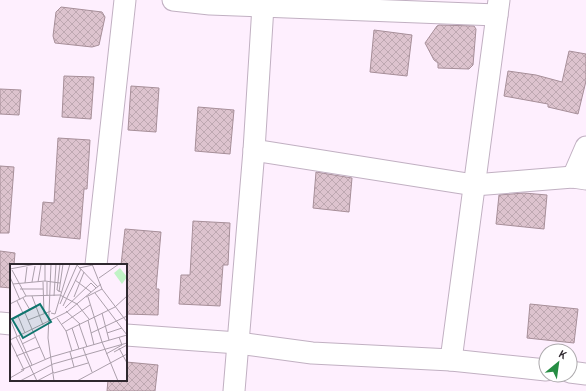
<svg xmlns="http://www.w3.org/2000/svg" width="586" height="391" font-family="'Archivo Narrow',sans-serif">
<defs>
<pattern id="building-cross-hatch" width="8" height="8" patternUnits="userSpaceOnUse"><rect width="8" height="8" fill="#ddc3ce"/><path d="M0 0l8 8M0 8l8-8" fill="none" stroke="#bea8b1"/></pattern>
</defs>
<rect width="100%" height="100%" fill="#feeffe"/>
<g fill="url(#building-cross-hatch)" stroke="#a78f99">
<path d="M 61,7 L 102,12 L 105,17 L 99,45 L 92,47 L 55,43 L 53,36 L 56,12 Z"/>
<path d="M 439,25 L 474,26 L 476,29 L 473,65 L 469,69 L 438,68 L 438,63 L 434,60 L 425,43 L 437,26 Z"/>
<path d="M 374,30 L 412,35 L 407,76 L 370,72 Z"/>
<path d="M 569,51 L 586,54 L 586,81 L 578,114 L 548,107 L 548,104 L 504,96 L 508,71 L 536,75 L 562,82 Z"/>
<path d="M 64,76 L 94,77 L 91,119 L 62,117 Z"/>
<path d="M 131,86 L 159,88 L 156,132 L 128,130 Z"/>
<path d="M 0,89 L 21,90 L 19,115 L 0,114 Z"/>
<path d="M 198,107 L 234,110 L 230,154 L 195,151 Z"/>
<path d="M 58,138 L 90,140 L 87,189 L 84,189 L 80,239 L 40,235 L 43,202 L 54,203 Z"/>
<path d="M 0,166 L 14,167 L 9,233 L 0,233 Z"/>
<path d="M 316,172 L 352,178 L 349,212 L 313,208 Z"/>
<path d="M 524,193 L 547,195 L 544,229 L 496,224 L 499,195 Z"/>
<path d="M 193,221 L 230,223 L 228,265 L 223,265 L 220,306 L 179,304 L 181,275 L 190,275 Z"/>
<path d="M 125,229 L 161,232 L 156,289 L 159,289 L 158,315 L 126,314 L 126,265 L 121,265 Z"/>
<path d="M 0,251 L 15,253 L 14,265 L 11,265 L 11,288 L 0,287 Z"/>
<path d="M 530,304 L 578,309 L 574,343 L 527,338 Z"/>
<path d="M 126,362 L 158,365 L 155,391 L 107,391 L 108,380 L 126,380 Z"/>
</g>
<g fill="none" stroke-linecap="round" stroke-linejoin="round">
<g stroke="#c1b0c2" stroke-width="23">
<g id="minor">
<path d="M 173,0 L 210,4 L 497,15"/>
<path d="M 254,150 L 474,185 L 573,177 L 586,179"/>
<path d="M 573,177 L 586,147"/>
<path d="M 96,265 L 125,0"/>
<path d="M 0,323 L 11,324"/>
<path d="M 126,335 L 238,343 L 312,353 L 451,360 L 546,370"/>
<path d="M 451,360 L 499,0"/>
<path d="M 570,372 L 586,374"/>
<path d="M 234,391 L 254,150 L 263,6"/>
</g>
</g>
<use href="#minor" stroke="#fff" stroke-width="21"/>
</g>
<g transform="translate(10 264)">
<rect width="117" height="117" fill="#feeffe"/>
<path d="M 110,4 L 117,13 L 112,20 L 104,9 Z" fill="#c1f3c6"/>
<path fill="none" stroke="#ab9fab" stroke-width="1" d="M 41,0 L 38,74 L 44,117M 50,0 L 47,26 L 51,28M 66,0 L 88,23M 82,0 L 92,25 L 117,58M 69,4 L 83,1M 0,5 L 26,0M 2,6 L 16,32M 0,13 L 10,36M 89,14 L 109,0M 65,16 L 81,28M 35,17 L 35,0M 22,18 L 25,2M 28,18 L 31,1M 33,18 L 34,49M 37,18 L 37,32M 15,19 L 17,3M 3,20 L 35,17 L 50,19M 10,25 L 33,25M 49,28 L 53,0M 85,29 L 117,71M 22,32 L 33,61M 44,32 L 46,0M 64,33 L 74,8M 76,33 L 92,25M 78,33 L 92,78 L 108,117M 13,34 L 20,46M 7,37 L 13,49M 0,40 L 16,32 L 50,31 L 67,40 L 79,55M 50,40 L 67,1M 53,42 L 71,5M 55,44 L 81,19 L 86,24M 56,47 L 70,60M 15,49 L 35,95M 41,49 L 45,50 L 60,0M 92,49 L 99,76M 8,52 L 15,69M 47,54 L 56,67 L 105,43 L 117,32M 0,55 L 7,72M 0,56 L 26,43M 18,56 L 41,47M 78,56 L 84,81M 52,60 L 80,41M 69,60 L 77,83M 62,64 L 69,85M 56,67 L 62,87M 81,69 L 117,52M 97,69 L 112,64M 9,72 L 22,101M 6,73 L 27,117M 0,76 L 57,48 L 91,20M 0,77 L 14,106 L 0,114M 12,80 L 26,73M 73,84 L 82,108M 109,84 L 117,99M 60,88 L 64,103M 104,88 L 117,81M 96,90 L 112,81 L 109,73M 6,92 L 30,83M 11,106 L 41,93 L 117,71M 44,109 L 78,99M 10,117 L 43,100 L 117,79M 27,117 L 44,108M 67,117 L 117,90"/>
<path fill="#0f766e" fill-opacity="0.15" stroke="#0f766e" stroke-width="2" d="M 30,40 L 41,58 L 13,74 L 2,55 Z"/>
<rect width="117" height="117" fill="none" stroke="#2f282f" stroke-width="2"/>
</g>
<g transform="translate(558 363) rotate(29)"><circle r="19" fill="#ffffff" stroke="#aca9ac"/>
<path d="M0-3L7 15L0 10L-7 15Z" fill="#258d43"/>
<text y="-6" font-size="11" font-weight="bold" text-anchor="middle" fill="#2f282f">K</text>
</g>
</svg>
